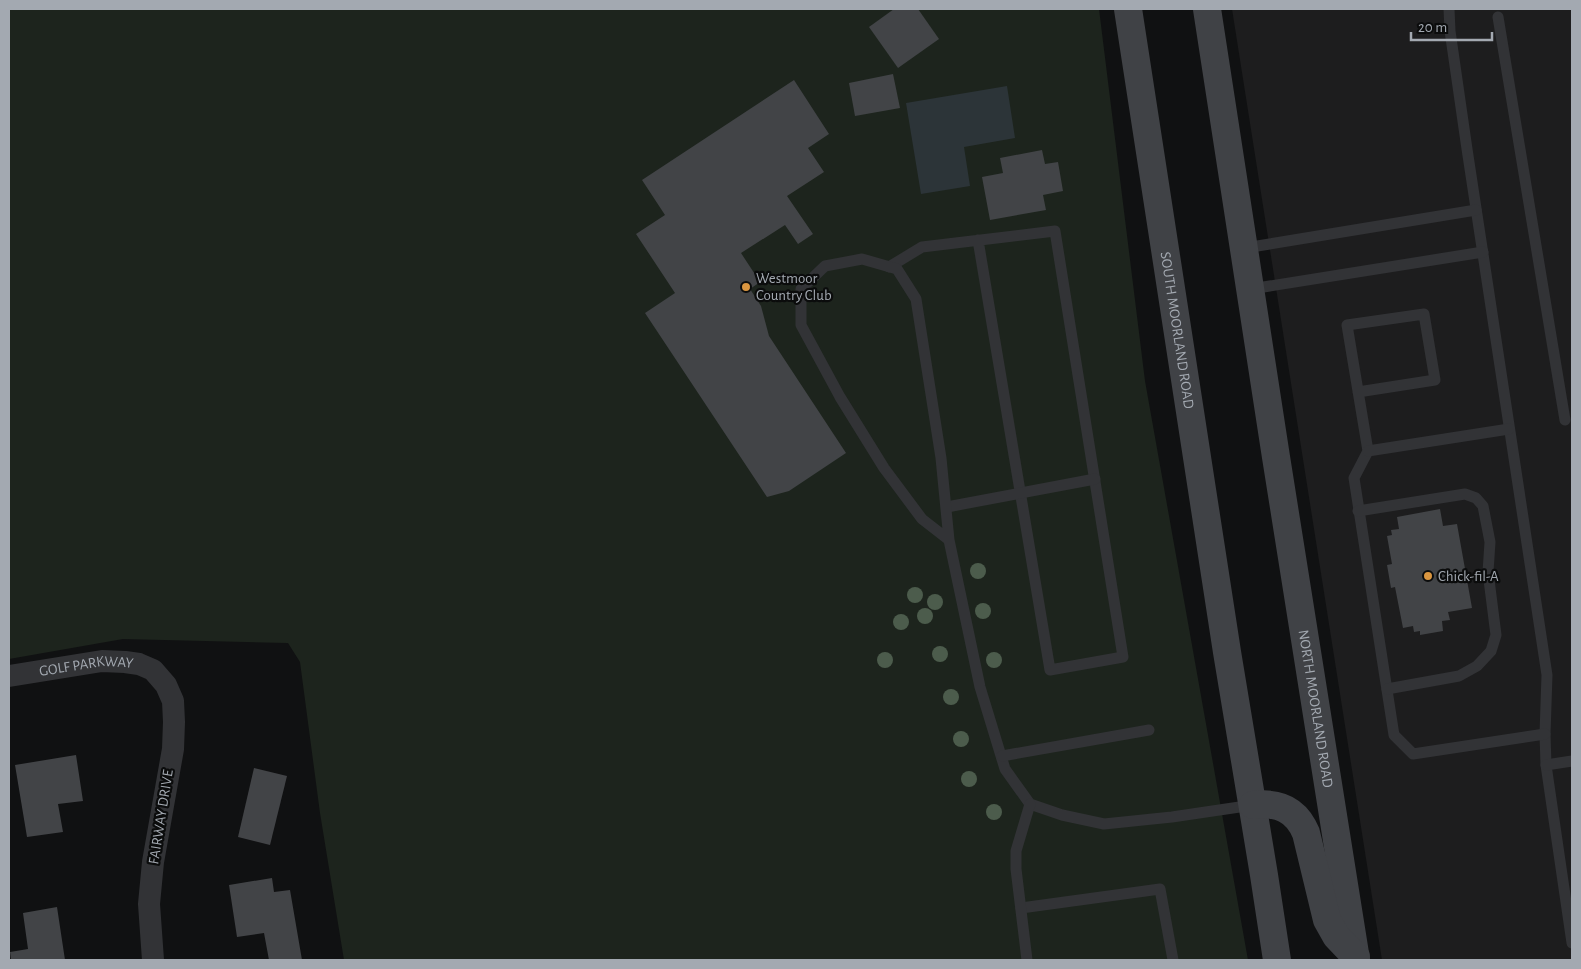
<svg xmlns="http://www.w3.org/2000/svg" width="1581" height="969" font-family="'Alegreya Sans',sans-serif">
<rect width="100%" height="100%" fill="#101112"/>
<path fill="#1d1d1e" d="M 1232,9 L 1572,9 L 1572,960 L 1382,960 Z"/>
<path fill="#1d241d" d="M 9,9 L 1099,9 L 1145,381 L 1248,960 L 344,960 L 320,813 L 300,662 L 288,643 L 123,639 L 9,659 Z"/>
<path fill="#2c3438" d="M 1007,86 L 1015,138 L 964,147 L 970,186 L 921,194 L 906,103 Z"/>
<g fill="#424447">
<path d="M 894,9 L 918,9 L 939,39 L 898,68 L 869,27 Z"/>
<path d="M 893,74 L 900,108 L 855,116 L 849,83 Z"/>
<path d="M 794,80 L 829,134 L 808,148 L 824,172 L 787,196 L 813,234 L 798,244 L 785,225 L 741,253 L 760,282 L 750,289 L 761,306 L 769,336 L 846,453 L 789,491 L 767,497 L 645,313 L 675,293 L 636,234 L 665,215 L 642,180 Z"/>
<path d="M 1042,150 L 1045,164 L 1058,162 L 1063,191 L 1043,195 L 1046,210 L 990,220 L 982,177 L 1003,173 L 1000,158 Z"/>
<path d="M 1440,509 L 1443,526 L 1457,524 L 1472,608 L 1448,612 L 1450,620 L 1442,621 L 1443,631 L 1420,635 L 1420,631 L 1414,632 L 1413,626 L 1403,628 L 1395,587 L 1391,588 L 1387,565 L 1392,564 L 1387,536 L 1392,535 L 1391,530 L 1399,529 L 1397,517 Z"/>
<path d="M 76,755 L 83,801 L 58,804 L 63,832 L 27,837 L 15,765 Z"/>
<path d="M 254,768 L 287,776 L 270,845 L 238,837 Z"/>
<path d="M 272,878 L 274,892 L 290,890 L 302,960 L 269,960 L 264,933 L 237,937 L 229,885 Z"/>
<path d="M 57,907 L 65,960 L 11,960 L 10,952 L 28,949 L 23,913 Z"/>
</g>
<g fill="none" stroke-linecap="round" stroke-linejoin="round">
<g stroke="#323336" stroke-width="11">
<path d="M 1449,9 L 1450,31 L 1467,149 L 1547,675 L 1545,734 L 1546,765 L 1572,943"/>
<path d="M 1498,17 L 1565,420"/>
<path d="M 1245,248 L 1476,210"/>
<path d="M 889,267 L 922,247 L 1055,231 L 1123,657 L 1050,670 L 978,240"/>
<path d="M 1251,289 L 1483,252"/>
<path d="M 1358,392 L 1435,380 L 1424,314 L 1347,325 L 1368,451 L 1354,478 L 1394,735 L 1413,754 L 1545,734"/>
<path d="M 1368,451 L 1509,429"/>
<path d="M 947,507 L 1095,479"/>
<path d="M 1358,511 L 1465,494 L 1476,498 L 1483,506 L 1490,542 L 1488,572 L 1496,635 L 1491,651 L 1477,666 L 1459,676 L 1387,689"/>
<path d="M 949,540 L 922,519 L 884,468 L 840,397 L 801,325 L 801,289 L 825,266 L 862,259 L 897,269 L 916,299 L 941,458 L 949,540 L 980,687 L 1005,769 L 1030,804 L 1062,815 L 1104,824 L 1172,817 L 1253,805"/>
<path d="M 1002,756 L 1149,730"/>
<path d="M 1546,765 L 1572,761"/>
<path d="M 1021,908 L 1160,889 L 1173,960"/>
<path d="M 1027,960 L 1016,869 L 1016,851 L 1030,804"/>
</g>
<path stroke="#323336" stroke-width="22" id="s1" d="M 9,676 L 102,661 L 125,662 L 139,664 L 153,670 L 166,685 L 173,701 L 174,722 L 173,749 L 153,862 L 149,904 L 153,960"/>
<g stroke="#404246" stroke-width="28">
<path id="s2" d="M 1128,9 L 1227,652 L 1264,875 L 1277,960"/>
<path id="s3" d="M 1207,9 L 1276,457 L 1356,960"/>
<path d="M 1253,805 C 1278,802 1296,809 1306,833 L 1327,920 L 1336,936 L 1356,957"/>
</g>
</g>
<g fill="#4c5c4c">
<circle cx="978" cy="571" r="8"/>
<circle cx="915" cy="595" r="8"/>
<circle cx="935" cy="602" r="8"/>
<circle cx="983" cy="611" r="8"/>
<circle cx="925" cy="616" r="8"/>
<circle cx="901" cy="622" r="8"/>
<circle cx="940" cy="654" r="8"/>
<circle cx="885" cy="660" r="8"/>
<circle cx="994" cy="660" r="8"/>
<circle cx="951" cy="697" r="8"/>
<circle cx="961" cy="739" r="8"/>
<circle cx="969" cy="779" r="8"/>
<circle cx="994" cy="812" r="8"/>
</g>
<g fill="#da9640" stroke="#0b0c0c" stroke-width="2">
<circle cx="746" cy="287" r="5"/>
<circle cx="1428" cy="576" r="5"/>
</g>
<g text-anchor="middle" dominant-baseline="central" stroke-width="4.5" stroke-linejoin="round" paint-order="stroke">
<g font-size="15" fill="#a3a9b1" stroke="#0b0c0c" text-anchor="start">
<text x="756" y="278">Westmoor<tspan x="756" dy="17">Country Club</tspan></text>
<text x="1438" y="576">Chick-fil-A</text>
</g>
<g font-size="15" fill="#a3a9b1" stroke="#0b0c0c">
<text stroke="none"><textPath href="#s2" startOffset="325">SOUTH MOORLAND ROAD</textPath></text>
<text stroke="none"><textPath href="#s1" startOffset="78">GOLF PARKWAY</textPath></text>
<text stroke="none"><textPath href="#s3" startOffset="708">NORTH MOORLAND ROAD</textPath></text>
<text transform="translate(161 817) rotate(-81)">FAIRWAY DRIVE</text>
</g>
</g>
<rect width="1581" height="969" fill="none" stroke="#a3a9b1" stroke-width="20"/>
<path d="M1411 32v8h81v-8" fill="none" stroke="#a3a9b1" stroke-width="2.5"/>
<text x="1418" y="32" font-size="15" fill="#a3a9b1" stroke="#0b0c0c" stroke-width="4" paint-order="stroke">20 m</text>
</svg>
